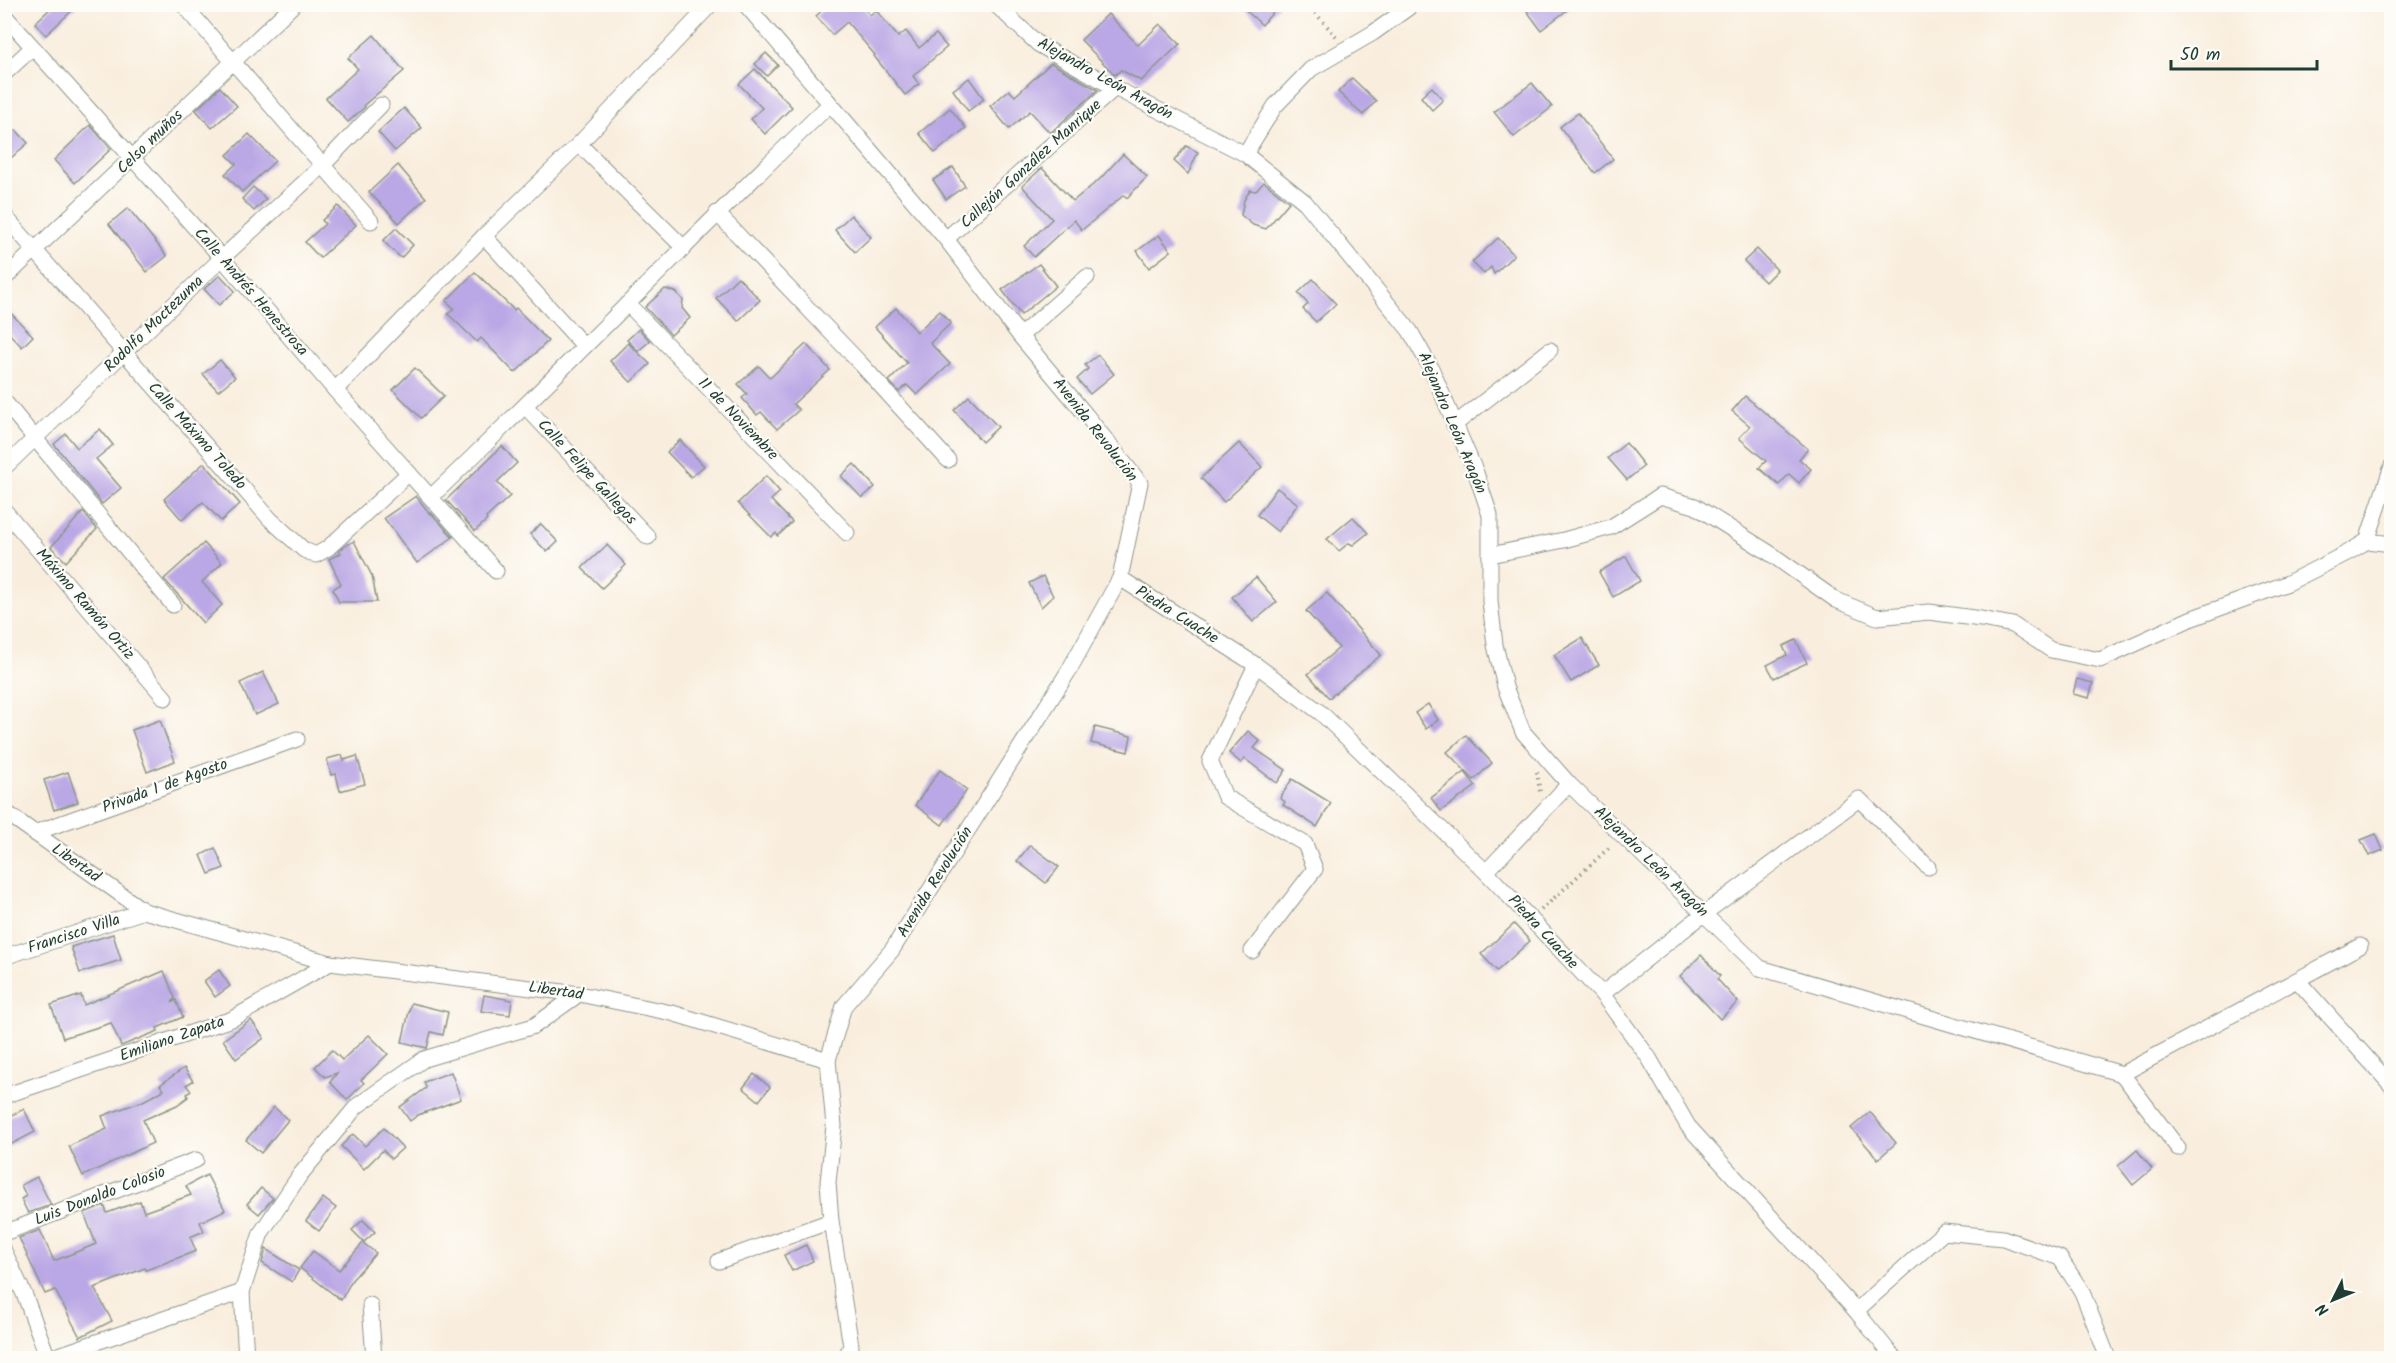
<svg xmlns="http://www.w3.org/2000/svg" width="2396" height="1363" font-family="Kalam,sans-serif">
<rect width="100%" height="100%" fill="#fdfcf7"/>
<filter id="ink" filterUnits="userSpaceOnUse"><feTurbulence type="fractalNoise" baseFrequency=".0167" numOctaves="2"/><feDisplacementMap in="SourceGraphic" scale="12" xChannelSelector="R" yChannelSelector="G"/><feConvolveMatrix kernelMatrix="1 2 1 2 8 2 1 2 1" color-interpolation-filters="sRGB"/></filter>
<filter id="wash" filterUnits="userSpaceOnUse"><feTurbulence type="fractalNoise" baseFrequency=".008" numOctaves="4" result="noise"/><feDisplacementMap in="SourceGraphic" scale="24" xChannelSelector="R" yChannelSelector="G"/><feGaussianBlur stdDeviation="1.35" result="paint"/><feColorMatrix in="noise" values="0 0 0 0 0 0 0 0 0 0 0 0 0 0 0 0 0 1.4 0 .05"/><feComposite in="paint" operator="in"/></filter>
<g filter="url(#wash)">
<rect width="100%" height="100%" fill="#f9eede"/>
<g id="blocks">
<g fill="#baa7e5">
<path d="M 55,4 L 79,4 L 46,35 L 35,23 Z"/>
<path d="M 829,4 L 868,4 L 864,8 L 870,15 L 876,10 L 898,37 L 906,31 L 919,48 L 936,34 L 947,47 L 913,76 L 919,84 L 905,95 L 874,56 L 875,55 L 847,22 L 832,35 L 816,16 Z"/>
<path d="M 1239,4 L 1280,4 L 1262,25 Z"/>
<path d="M 1522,4 L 1575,4 L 1541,30 Z"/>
<path d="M 1108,14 L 1138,45 L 1160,24 L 1180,44 L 1141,81 L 1121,70 L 1115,75 L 1081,40 Z"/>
<path d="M 374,35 L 404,71 L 364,105 L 365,107 L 348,122 L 326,98 L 358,69 L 348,58 Z"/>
<path d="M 766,53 L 778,65 L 767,76 L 755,64 Z"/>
<path d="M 1051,63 L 1098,90 L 1050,133 L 1030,111 L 1009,129 L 990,106 L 1009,90 L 1015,96 Z"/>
<path d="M 755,69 L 792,107 L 765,134 L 751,119 L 762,108 L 739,84 Z"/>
<path d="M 969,78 L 984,99 L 968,111 L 953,90 Z"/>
<path d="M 1352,78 L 1376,101 L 1363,115 L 1338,92 Z"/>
<path d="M 1532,83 L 1552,107 L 1514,137 L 1494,112 Z"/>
<path d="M 220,87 L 237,106 L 212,128 L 196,110 Z"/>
<path d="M 1432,87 L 1443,100 L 1432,110 L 1421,97 Z"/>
<path d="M 404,108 L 422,128 L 395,151 L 378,132 Z"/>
<path d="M 950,108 L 966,128 L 935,153 L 919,133 Z"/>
<path d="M 1578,113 L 1613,159 L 1595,173 L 1560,127 Z"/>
<path d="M 90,125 L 111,149 L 75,183 L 54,160 Z"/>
<path d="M 16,130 L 28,143 L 4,164 L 4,140 Z"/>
<path d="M 249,134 L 275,161 L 242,192 L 225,174 L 236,164 L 227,155 Z"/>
<path d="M 1186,146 L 1198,152 L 1188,174 L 1174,161 Z"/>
<path d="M 1123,154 L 1147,177 L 1127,198 L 1124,195 L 1082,230 L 1074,220 L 1034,257 L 1024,246 L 1052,219 L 1022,186 L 1042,168 L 1073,201 L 1100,179 Z"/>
<path d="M 398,165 L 426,198 L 399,223 L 369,192 Z"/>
<path d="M 953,167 L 965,186 L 946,199 L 933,180 Z"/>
<path d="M 1264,182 L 1289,202 L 1266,229 L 1253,225 L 1241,215 L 1244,200 L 1250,190 L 1256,191 Z"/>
<path d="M 253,187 L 266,199 L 254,211 L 242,199 Z"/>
<path d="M 338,206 L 356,225 L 320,258 L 305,242 L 325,224 L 322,220 Z"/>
<path d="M 128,208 L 167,256 L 147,272 L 109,224 Z"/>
<path d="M 851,215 L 871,237 L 855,252 L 835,230 Z"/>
<path d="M 396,228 L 413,245 L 401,258 L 383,241 Z"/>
<path d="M 1159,235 L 1171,251 L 1149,268 L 1137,251 Z"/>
<path d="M 1498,238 L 1514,255 L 1494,274 L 1491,267 L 1484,274 L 1472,262 Z"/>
<path d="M 1757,249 L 1777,270 L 1765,282 L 1744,261 Z"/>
<path d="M 1039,264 L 1056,286 L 1021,315 L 1002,290 Z"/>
<path d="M 475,272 L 514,310 L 516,308 L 548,341 L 515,373 L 481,338 L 477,342 L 448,314 L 454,308 L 446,301 Z"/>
<path d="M 220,275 L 235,291 L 219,305 L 204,289 Z"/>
<path d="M 738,277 L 760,300 L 738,321 L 716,298 Z"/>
<path d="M 1313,279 L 1336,304 L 1316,322 L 1303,309 L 1308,304 L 1298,293 Z"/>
<path d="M 665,289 L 676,292 L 683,300 L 682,308 L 690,318 L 671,335 L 645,307 Z"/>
<path d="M 4,306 L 33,336 L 22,347 L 4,328 Z"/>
<path d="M 896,308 L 917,332 L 940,311 L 951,323 L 930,343 L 950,364 L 917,395 L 907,385 L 899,392 L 889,381 L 907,363 L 875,327 Z"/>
<path d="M 639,329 L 650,341 L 638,351 L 627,340 Z"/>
<path d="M 628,343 L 650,364 L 631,382 L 610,361 Z"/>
<path d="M 806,344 L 830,370 L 793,404 L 799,410 L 777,429 L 761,412 L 757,415 L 742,398 L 747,394 L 738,384 L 759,366 L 770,378 Z"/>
<path d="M 1098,355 L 1114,374 L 1090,394 L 1077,379 L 1088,369 L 1085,365 Z"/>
<path d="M 220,360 L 235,377 L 218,391 L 203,374 Z"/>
<path d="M 415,368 L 444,396 L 421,418 L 393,390 Z"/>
<path d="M 969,396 L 998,427 L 982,442 L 954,410 Z"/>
<path d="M 1745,396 L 1808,449 L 1799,459 L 1811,469 L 1799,483 L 1789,474 L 1779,485 L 1759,468 L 1766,461 L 1739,438 L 1750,426 L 1732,411 Z"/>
<path d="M 100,429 L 113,445 L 96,459 L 121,488 L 102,504 L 54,444 L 66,434 L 77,448 Z"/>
<path d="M 680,440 L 704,466 L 691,477 L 667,452 Z"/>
<path d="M 1239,443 L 1262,467 L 1224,502 L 1201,478 Z"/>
<path d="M 1626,443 L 1644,466 L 1627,480 L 1608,458 Z"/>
<path d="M 502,446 L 517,463 L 497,482 L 510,496 L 486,518 L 487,520 L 475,531 L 446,500 Z"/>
<path d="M 204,463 L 240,504 L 221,521 L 203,502 L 182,520 L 164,499 Z"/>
<path d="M 854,464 L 875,487 L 862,498 L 841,476 Z"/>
<path d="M 766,476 L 780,492 L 771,500 L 792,522 L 778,536 L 776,533 L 771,537 L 738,503 Z"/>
<path d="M 1277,488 L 1298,504 L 1278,532 L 1257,515 Z"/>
<path d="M 416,496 L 430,514 L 431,513 L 453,537 L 417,563 L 384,518 Z"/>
<path d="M 83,512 L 97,529 L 66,562 L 51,547 Z"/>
<path d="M 1353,517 L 1368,533 L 1353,545 L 1349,543 L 1339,551 L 1327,539 Z"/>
<path d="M 541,524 L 558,542 L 547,552 L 530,534 Z"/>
<path d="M 354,541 L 372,576 L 377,602 L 339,602 L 333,589 L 341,584 L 329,559 L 341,553 L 339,551 L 345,546 Z"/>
<path d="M 204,543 L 222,563 L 202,582 L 222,605 L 203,623 L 164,579 Z"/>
<path d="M 607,545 L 626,565 L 602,588 L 582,568 Z"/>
<path d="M 1626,556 L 1640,581 L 1613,597 L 1599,572 Z"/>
<path d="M 1043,576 L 1053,596 L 1041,607 L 1029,583 Z"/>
<path d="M 1256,577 L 1277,602 L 1253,622 L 1232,597 Z"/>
<path d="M 1327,593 L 1381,655 L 1329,698 L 1308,674 L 1339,648 L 1306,611 Z"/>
<path d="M 1582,638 L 1599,665 L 1571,682 L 1554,655 Z"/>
<path d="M 1796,640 L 1807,663 L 1774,678 L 1767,665 L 1787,655 L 1783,646 Z"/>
<path d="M 263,672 L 279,704 L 255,715 L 240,683 Z"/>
<path d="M 2077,679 L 2093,683 L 2089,698 L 2073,694 Z"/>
<path d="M 1428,704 L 1438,720 L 1426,729 L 1415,713 Z"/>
<path d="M 160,720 L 175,761 L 147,772 L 132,730 Z"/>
<path d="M 1095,727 L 1131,736 L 1128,752 L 1091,743 Z"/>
<path d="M 1248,731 L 1260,741 L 1254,748 L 1286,770 L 1277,783 L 1245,759 L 1241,763 L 1229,753 Z"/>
<path d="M 1466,735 L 1492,763 L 1474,780 L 1447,752 Z"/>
<path d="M 342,755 L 344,760 L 357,756 L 365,784 L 340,791 L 336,774 L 331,775 L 327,759 Z"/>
<path d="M 940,770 L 967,790 L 942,825 L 915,805 Z"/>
<path d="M 68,772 L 78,802 L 54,810 L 44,780 Z"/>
<path d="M 1465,772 L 1476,786 L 1441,811 L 1431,798 Z"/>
<path d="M 1292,779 L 1331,803 L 1317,827 L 1283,805 L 1285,802 L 1280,798 Z"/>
<path d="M 2376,834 L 2383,850 L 2369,856 L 2361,840 Z"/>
<path d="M 1030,845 L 1059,867 L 1046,883 L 1017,861 Z"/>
<path d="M 215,848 L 224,868 L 209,874 L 201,855 Z"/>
<path d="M 1514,924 L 1530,941 L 1497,971 L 1481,954 Z"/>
<path d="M 113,934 L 121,960 L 80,973 L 71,947 Z"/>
<path d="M 1701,955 L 1720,976 L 1717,979 L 1738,1002 L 1720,1019 L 1680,976 Z"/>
<path d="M 219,970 L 230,986 L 215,997 L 204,981 Z"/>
<path d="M 164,971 L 175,998 L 172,1003 L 176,1000 L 183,1017 L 157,1028 L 158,1031 L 121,1046 L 111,1023 L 63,1038 L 51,1005 L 81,995 L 84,1005 Z"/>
<path d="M 484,995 L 512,1000 L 510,1015 L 481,1011 Z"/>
<path d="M 411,1003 L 448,1012 L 443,1035 L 431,1032 L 427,1048 L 402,1042 Z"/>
<path d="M 251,1020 L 264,1038 L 236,1059 L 223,1040 Z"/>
<path d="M 369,1035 L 388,1054 L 361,1080 L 364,1083 L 347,1100 L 330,1082 L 337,1073 L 325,1077 L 315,1067 L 332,1050 L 342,1060 Z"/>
<path d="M 184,1068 L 193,1081 L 186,1085 L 191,1091 L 187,1094 L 188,1097 L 177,1105 L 143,1120 L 153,1143 L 83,1176 L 69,1146 L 107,1129 L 102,1116 L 143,1101 L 164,1090 L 160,1085 Z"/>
<path d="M 451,1072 L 461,1099 L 418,1115 L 410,1121 L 400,1107 L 426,1088 L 424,1082 Z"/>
<path d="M 754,1074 L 770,1087 L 759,1101 L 743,1088 Z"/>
<path d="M 274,1107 L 288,1120 L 261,1153 L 246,1140 Z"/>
<path d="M 24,1109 L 35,1132 L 4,1148 L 4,1119 Z"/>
<path d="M 1870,1112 L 1896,1143 L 1878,1159 L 1851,1128 Z"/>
<path d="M 384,1128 L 403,1148 L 391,1159 L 383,1150 L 364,1169 L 341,1146 L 353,1134 L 365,1146 Z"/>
<path d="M 2137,1150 L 2152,1169 L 2133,1185 L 2118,1166 Z"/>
<path d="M 207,1175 L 225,1210 L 200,1222 L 204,1231 L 190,1237 L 196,1251 L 146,1270 L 145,1268 L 94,1288 L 112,1321 L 80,1337 L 55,1290 L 45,1294 L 19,1238 L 40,1230 L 54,1261 L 96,1244 L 84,1213 L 104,1205 L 107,1213 L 140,1201 L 144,1212 L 191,1195 L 186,1186 Z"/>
<path d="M 37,1177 L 51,1205 L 28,1213 L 21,1199 L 26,1196 L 21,1185 Z"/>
<path d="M 261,1188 L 273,1198 L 259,1214 L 247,1204 Z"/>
<path d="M 323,1198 L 336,1208 L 319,1231 L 306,1221 Z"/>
<path d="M 363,1220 L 375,1232 L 364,1242 L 352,1230 Z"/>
<path d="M 363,1243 L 376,1253 L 352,1280 L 341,1300 L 300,1268 L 313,1251 L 339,1270 Z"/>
<path d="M 806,1245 L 813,1261 L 792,1271 L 784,1255 Z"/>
<path d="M 266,1249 L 299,1270 L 292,1282 L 262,1263 Z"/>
</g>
</g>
</g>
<g filter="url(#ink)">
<use href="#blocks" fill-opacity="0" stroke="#8c9689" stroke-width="1.5"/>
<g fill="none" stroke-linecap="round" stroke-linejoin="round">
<g stroke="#8c9689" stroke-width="17">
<g id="minor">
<path d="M 183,4 L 371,221"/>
<path d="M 745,4 L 946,239 L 1020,336 L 1086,415 L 1140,483 L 1120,578 L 1068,672 L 892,950 L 844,1006 L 828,1060 L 834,1126 L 828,1182 L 831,1221 L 851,1346 L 845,1358"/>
<path d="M 995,4 L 1038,44 L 1115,88 L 1245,154 L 1305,202 L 1410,331 L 1431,368 L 1476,473 L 1490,515 L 1490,601 L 1495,645 L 1505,687 L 1523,732 L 1569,784 L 1760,968 L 2122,1074"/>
<path d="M 4,15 L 222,258 L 335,390 L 496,571"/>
<path d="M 4,74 L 32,48"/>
<path d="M 579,144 L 684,248"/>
<path d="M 1245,154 L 1275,106 L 1311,69 L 1373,33 L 1408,8"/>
<path d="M 717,213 L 861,364 L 948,460"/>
<path d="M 4,215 L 270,519 L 304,550 L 316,555 L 328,548 L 409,473"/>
<path d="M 484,236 L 584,346"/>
<path d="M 946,239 L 1115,88"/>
<path d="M 4,279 L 294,4"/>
<path d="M 628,304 L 847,533"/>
<path d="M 1020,336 L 1087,277"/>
<path d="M 335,390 L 484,236 L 579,144 L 711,4"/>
<path d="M 4,401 L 173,605"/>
<path d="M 526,407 L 648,537"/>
<path d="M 1454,425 L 1550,350"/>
<path d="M 4,468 L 222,258 L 321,167 L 381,105"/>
<path d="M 431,497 C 566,368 695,234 829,105"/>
<path d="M 4,510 L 165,698"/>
<path d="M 2367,541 L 2392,544"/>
<path d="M 1490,555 L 1564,540 L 1611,527 L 1660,496 L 1695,506 L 1771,554 L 1836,600 L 1877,617 L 1929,612 L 1981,619 L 2013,625 L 2051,650 L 2100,660 L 2190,619 L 2288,583 L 2349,552 L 2367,541 L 2392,466"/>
<path d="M 1120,578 L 1256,665 L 1321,713 L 1486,872 L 1602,994 L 1649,1058 L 1688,1126 L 1856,1311 L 1894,1358"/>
<path d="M 4,811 L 144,911 L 330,963 L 579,994 L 672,1013 L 828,1060"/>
<path d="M 34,833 L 297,739"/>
<path d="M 1486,872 L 1569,784"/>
<path d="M 1252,951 L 1315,869 L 1305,844 L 1225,797 L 1210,761 L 1256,665"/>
<path d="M 4,957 L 144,911"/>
<path d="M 2297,980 L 2392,1086"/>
<path d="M 1602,994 L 1705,913 L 1859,799 L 1928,867"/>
<path d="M 2122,1074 L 2360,946"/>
<path d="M 2122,1074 L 2178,1148"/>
<path d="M 4,1096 L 232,1019 L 330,963"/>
<path d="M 4,1233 L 196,1160"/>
<path d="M 4,1251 L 25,1296 L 48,1358"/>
<path d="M 719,1261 L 831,1221"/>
<path d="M 370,1305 L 374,1358"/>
<path d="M 1856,1311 L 1944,1232 L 2003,1238 L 2060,1258 L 2082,1292 L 2108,1358"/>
<path d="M 50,1358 L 242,1292"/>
<path d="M 246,1358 L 242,1292 L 261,1233 L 300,1175 L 357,1106 L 424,1059 L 534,1026 L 579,994"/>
</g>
</g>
<g stroke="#8c9689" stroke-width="4" stroke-dasharray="1.5 4.5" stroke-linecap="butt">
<path d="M 1307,4 L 1337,37"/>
<path d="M 1537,772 L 1540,792"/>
<path d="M 1541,910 L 1611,846"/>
</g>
<use href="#minor" stroke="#fff" stroke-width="15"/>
</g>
</g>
<g text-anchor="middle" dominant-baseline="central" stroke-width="4.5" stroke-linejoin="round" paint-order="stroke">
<g font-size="16" fill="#1f3d34" stroke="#fdfcf7">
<text transform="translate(1105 79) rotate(29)">Alejandro León Aragón</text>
<text transform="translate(150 142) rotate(-44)">Celso muños</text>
<text transform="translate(1031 164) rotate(-42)">Callejón González Manrique</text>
<text transform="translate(251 292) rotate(49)">Calle Andrés Henestrosa</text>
<text transform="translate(154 324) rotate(-44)">Rodolfo Moctezuma</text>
<text transform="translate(738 419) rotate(46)">11 de Noviembre</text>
<text transform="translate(1452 423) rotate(67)">Alejandro León Aragón</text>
<text transform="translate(1095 430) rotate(52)">Avenida Revolución</text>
<text transform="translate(197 436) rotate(48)">Calle Máximo Toledo</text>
<text transform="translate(587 472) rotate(47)">Calle Felipe Gallegos</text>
<text transform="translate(85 604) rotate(49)">Máximo Ramón Ortiz</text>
<text transform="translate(1177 615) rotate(32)">Piedra Cuache</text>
<text transform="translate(165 786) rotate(-20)">Privada 1 de Agosto</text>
<text transform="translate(1651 862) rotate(44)">Alejandro León Aragón</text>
<text transform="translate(76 863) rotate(35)">Libertad</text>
<text transform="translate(935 882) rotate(-58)">Avenida Revolución</text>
<text transform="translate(1543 932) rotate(47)">Piedra Cuache</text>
<text transform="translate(74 934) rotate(-18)">Francisco Villa</text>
<text transform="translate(556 991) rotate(8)">Libertad</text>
<text transform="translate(172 1039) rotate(-19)">Emiliano Zapata</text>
<text transform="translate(100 1196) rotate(-21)">Luis Donaldo Colosio</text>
</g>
</g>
<rect width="2396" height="1363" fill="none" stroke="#fdfcf7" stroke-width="24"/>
<g transform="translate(2333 1300) rotate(227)" stroke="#fdfcf7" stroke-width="4.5" paint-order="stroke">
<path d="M0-4.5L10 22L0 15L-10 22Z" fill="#1f3d34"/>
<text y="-9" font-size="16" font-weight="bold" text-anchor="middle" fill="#1f3d34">N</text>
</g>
<path d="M2171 60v9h146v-9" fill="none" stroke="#1f3d34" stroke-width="3"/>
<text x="2180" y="60" font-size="18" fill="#1f3d34" stroke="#fdfcf7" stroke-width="4.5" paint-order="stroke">50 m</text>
</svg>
